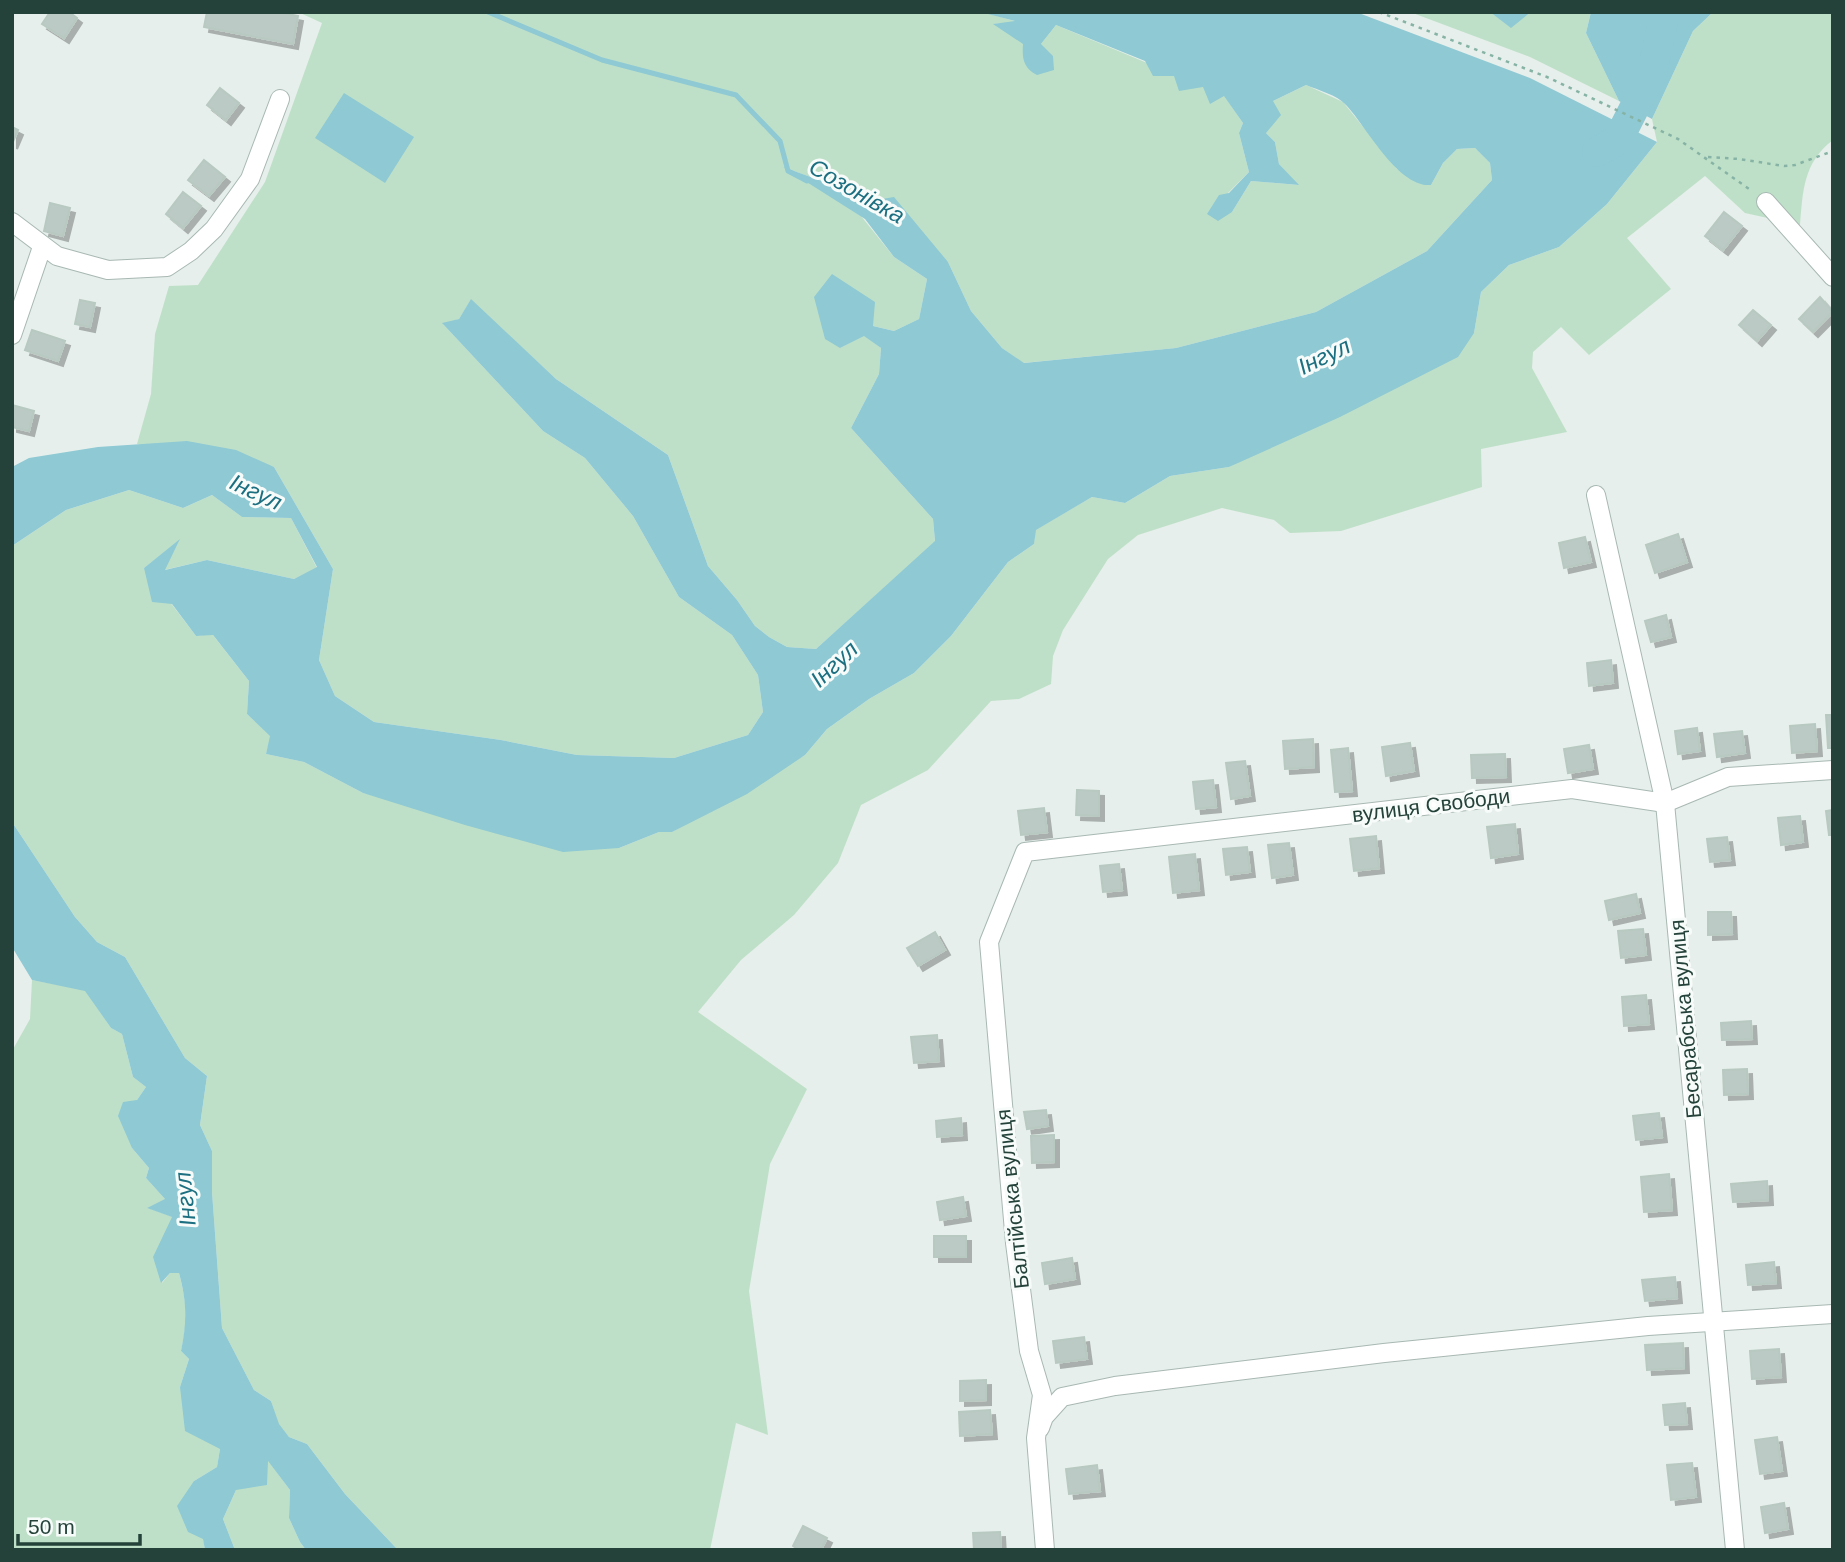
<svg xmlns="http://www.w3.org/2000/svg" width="1845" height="1562" font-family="Helvetica,sans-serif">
<defs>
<filter id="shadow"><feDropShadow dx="5" dy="5" stdDeviation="0" flood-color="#0004"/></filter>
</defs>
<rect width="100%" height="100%" fill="#e6efeb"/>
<g fill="#bfe0c8">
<path d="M 298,12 L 991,12 L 986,13 L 1018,22 L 994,24 L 1041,44 L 1056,25 L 1224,95 L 1243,123 L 1239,133 L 1249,172 L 1228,193 L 1232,212 L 1251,181 L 1298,185 L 1279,164 L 1275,142 L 1266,133 L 1273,101 L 1306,85 L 1343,102 L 1397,169 L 1431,185 L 1443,163 L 1457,149 L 1475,148 L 1490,163 L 1492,180 L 1427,251 L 1316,312 L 1176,348 L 1023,363 L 1002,348 L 971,311 L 948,262 L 830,184 L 788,169 L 861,216 L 894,257 L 927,279 L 919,319 L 894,331 L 873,326 L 840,348 L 864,335 L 881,348 L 879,374 L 851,428 L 933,519 L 935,542 L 816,649 L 787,647 L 769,637 L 755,626 L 737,600 L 708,566 L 668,455 L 556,379 L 471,300 L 459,319 L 443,324 L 543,431 L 585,458 L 633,516 L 679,597 L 732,635 L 758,675 L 763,712 L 748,735 L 674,758 L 577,755 L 501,740 L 374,722 L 335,696 L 319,660 L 333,569 L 274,467 L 137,444 L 151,394 L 155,334 L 169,286 L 198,285 L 265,182 L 322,23 Z"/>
<path d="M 1410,12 L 1490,12 L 1511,27 L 1531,12 L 1591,12 L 1586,33 L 1619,101 L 1530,57 Z"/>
<path d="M 1713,12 L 1833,12 L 1833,140 C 1803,163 1803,191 1800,225 L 1745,213 L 1705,176 L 1627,238 L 1671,289 L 1589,355 L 1561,327 L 1533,352 L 1532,368 L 1567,432 L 1481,449 L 1482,487 L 1341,531 L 1290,533 L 1274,520 L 1222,508 L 1138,535 L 1108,559 L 1063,630 L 1053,656 L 1051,684 L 1019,699 L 991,701 L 928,770 L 861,805 L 838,863 L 794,915 L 741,960 L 698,1012 L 807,1089 L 770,1164 L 749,1291 L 768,1435 L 736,1423 L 710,1550 L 398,1550 L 345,1494 L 307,1444 L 289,1437 L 278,1424 L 271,1401 L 254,1390 L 222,1328 L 212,1192 L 212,1151 L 200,1125 L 207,1076 L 185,1058 L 125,957 L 97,942 L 75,917 L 12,822 L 12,546 L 66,510 L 129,490 L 183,508 L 212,495 L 242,517 L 291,518 L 317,568 L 294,579 L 207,560 L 164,570 L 179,541 L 144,568 L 196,636 L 212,634 L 249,681 L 247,714 L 271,736 L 266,754 L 304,762 L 363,793 L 619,848 L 659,832 L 672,832 L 805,755 L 827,729 L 869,699 L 914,673 L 951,636 L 1008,562 L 1034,544 L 1035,530 L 1092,497 L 1125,503 L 1170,476 L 1229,467 L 1474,333 L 1481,292 L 1509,265 L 1559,247 L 1607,204 L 1657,142 L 1652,119 L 1693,31 Z"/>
<path d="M 32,980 L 85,990 L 111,1028 L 122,1034 L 133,1077 L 146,1087 L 137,1100 L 132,1148 L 149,1168 L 146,1178 L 166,1200 L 148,1208 L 173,1217 L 162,1283 L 170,1273 L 179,1273 C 187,1304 188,1320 181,1351 L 189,1359 L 180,1387 L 220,1449 L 217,1467 L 194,1481 L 205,1550 L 12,1550 L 12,1051 L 30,1019 Z"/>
<path d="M 267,1459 L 290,1490 L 289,1518 L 300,1542 L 306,1550 L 235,1550 L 223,1519 L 236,1490 Z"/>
</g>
<g fill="#8ec9d4">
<path d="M 1356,12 L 1530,78 L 1657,142 L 1607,204 L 1559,247 L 1509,265 L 1481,292 L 1474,333 L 1458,357 L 1340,417 L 1229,467 L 1170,476 L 1125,503 L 1092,497 L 1036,530 L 1034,544 L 1008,562 L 951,636 L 914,673 L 869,699 L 827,729 L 805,755 L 747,794 L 672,832 L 659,832 L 619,848 L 563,852 L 465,825 L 363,793 L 304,762 L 266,754 L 270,736 L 247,714 L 249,681 L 213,635 L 196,636 L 172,604 L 152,602 L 144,568 L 180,539 L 165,570 L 207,560 L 294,579 L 317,567 L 291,518 L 242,517 L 212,495 L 183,508 L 129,490 L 66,510 L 12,546 L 12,467 L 29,458 L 98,447 L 187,441 L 236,450 L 274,467 L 333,569 L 319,660 L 335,696 L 374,722 L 501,740 L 577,755 L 674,758 L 748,735 L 763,712 L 758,675 L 732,635 L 679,597 L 633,516 L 585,458 L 543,431 L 442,323 L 459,319 L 471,299 L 556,379 L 668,455 L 708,566 L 737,600 L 755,626 L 769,637 L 787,647 L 816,649 L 935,541 L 933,519 L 851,428 L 879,374 L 881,348 L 864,336 L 840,348 L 825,339 L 814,297 L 832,274 L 875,302 L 873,326 L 894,331 L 919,319 L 927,279 L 894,257 L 865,219 L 783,167 L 830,184 L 858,203 L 894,197 L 948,262 L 971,311 L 1002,348 L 1024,363 L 1176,348 L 1316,312 L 1427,251 L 1492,180 L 1490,163 L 1475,148 L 1457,149 L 1443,163 L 1431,185 C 1398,188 1366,126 1346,105 C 1337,95 1318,90 1306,85 L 1273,101 L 1281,115 L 1266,133 L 1275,142 L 1279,164 L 1299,185 L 1251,181 L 1232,212 L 1218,221 L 1207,214 L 1219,195 L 1229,193 L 1249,172 L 1239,133 L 1243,123 L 1224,96 L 1210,104 L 1203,87 L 1179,91 L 1174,76 L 1153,76 L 1145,61 L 1056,25 L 1041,44 L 1053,56 L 1054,70 L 1037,75 C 1023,68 1022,58 1023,44 L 993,24 L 1015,21 L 984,13 Z"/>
<path d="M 1490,12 L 1531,12 L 1511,28 Z"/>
<path d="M 1591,12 L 1713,12 L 1693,31 L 1652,119 L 1619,101 L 1586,33 Z"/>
<path d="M 344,93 L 414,137 L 385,183 L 315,138 Z"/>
<path d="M 12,822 L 75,917 L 97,942 L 125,957 L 185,1058 L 207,1076 L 200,1125 L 212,1151 L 212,1192 L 222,1328 L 254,1390 L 271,1401 L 279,1424 L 289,1437 L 307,1444 L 345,1494 L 398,1550 L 306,1550 L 300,1542 L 289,1518 L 290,1490 L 268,1461 L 267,1485 L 236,1490 L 223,1519 L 235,1550 L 205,1550 L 203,1539 L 188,1532 L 177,1506 L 194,1481 L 217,1467 L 220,1449 L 185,1431 L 180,1387 L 189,1359 L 181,1351 C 187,1322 187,1302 179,1273 L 170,1273 L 161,1283 L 153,1257 L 172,1217 L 147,1208 L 165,1199 L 146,1178 L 149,1168 L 132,1148 L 118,1116 L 123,1102 L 137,1100 L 146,1087 L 133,1077 L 122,1034 L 111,1028 L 85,991 L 32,980 L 12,947 Z"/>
</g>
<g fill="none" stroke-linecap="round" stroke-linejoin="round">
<path stroke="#8ec9d4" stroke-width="5" d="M 488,12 L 602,60 L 736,95 L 780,141 L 788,171 L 807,181"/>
<path stroke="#8ec9d4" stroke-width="30" d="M 1597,152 L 1618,140 L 1652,73 L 1665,12"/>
</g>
<g fill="#bbcac4" stroke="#b8c9c2" stroke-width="2" filter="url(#shadow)">
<path d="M 50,12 L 69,12 L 77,18 L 64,38 L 42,24 Z"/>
<path d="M 207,12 L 279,12 L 298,16 L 293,44 L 204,27 Z"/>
<path d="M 220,88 L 239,103 L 226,120 L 207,105 Z"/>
<path d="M 12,127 L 18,130 L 12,144 Z"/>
<path d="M 204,160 L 225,177 L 209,196 L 188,180 Z"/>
<path d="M 183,192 L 201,206 L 183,228 L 166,214 Z"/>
<path d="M 50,203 L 70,208 L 63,236 L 44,231 Z"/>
<path d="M 1724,212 L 1742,226 L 1723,250 L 1705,236 Z"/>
<path d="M 1820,297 L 1833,312 L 1813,332 L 1799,319 Z"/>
<path d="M 80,300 L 95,303 L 90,327 L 75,324 Z"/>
<path d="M 1753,310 L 1771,325 L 1757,341 L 1739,325 Z"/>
<path d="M 32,330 L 65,341 L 58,361 L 25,350 Z"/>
<path d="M 12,405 L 34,411 L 29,431 L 12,427 Z"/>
<path d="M 1678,534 L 1687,562 L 1655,573 L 1646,545 Z"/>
<path d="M 1585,537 L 1591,562 L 1564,568 L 1559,543 Z"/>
<path d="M 1666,615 L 1671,637 L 1651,642 L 1645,621 Z"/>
<path d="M 1611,660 L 1613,683 L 1589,686 L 1587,663 Z"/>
<path d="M 1826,715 L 1833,715 L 1833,748 L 1828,748 Z"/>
<path d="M 1815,724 L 1817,751 L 1792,753 L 1790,726 Z"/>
<path d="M 1697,728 L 1700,751 L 1678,754 L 1675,731 Z"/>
<path d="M 1742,731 L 1745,753 L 1717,757 L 1714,734 Z"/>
<path d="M 1313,739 L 1314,767 L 1285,769 L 1283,741 Z"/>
<path d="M 1410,743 L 1414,771 L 1386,776 L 1382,747 Z"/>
<path d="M 1589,745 L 1593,769 L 1568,773 L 1564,749 Z"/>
<path d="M 1348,748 L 1352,791 L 1335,792 L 1331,750 Z"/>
<path d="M 1505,754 L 1506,777 L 1472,778 L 1471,755 Z"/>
<path d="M 1245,761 L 1250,796 L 1231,799 L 1226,763 Z"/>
<path d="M 1213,780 L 1216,807 L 1196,809 L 1193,782 Z"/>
<path d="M 1077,790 L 1099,791 L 1099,816 L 1076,815 Z"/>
<path d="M 1044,808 L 1047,832 L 1021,835 L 1018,811 Z"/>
<path d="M 1833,810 L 1833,835 L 1829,835 L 1826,811 Z"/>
<path d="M 1800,816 L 1803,842 L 1781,845 L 1778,818 Z"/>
<path d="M 1515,824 L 1518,854 L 1491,858 L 1487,827 Z"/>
<path d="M 1376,836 L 1379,868 L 1354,871 L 1350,839 Z"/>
<path d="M 1727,837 L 1730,860 L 1710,862 L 1707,839 Z"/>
<path d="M 1289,843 L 1293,875 L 1272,878 L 1268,845 Z"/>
<path d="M 1247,847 L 1250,872 L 1226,875 L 1223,849 Z"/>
<path d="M 1195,854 L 1199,890 L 1173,893 L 1169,857 Z"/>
<path d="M 1119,864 L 1122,890 L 1103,892 L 1100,866 Z"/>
<path d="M 1636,894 L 1640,913 L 1609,920 L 1605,901 Z"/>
<path d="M 1708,912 L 1731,912 L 1732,934 L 1708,935 Z"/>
<path d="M 1643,929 L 1646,955 L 1621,958 L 1618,931 Z"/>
<path d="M 935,932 L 945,950 L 918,966 L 907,948 Z"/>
<path d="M 1646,995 L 1649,1024 L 1624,1026 L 1622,997 Z"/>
<path d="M 1751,1021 L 1752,1039 L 1722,1040 L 1721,1023 Z"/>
<path d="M 937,1035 L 939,1061 L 914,1063 L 911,1037 Z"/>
<path d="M 1747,1069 L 1748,1094 L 1724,1095 L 1723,1070 Z"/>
<path d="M 1046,1110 L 1048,1126 L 1027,1129 L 1024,1112 Z"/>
<path d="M 1659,1113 L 1662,1137 L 1636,1140 L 1633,1116 Z"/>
<path d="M 961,1118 L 962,1135 L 937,1137 L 936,1121 Z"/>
<path d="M 1054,1135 L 1054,1162 L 1032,1163 L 1031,1136 Z"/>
<path d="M 1669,1174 L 1672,1210 L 1644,1212 L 1641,1177 Z"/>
<path d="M 1767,1181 L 1768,1200 L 1733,1202 L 1731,1184 Z"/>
<path d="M 963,1197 L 966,1216 L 940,1220 L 937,1202 Z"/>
<rect x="934" y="1236" width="32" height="21"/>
<path d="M 1072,1258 L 1075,1279 L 1045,1284 L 1042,1263 Z"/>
<path d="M 1774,1262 L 1776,1283 L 1748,1285 L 1746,1265 Z"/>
<path d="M 1675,1277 L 1677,1298 L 1645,1301 L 1642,1280 Z"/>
<path d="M 1084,1337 L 1087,1359 L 1056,1363 L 1053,1341 Z"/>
<path d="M 1683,1343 L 1684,1368 L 1647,1370 L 1645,1345 Z"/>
<path d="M 1779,1349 L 1781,1377 L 1752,1379 L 1750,1351 Z"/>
<path d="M 986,1380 L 986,1400 L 960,1401 L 960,1381 Z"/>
<path d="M 1685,1403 L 1687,1424 L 1665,1425 L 1663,1405 Z"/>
<path d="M 990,1410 L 992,1434 L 960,1436 L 959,1412 Z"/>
<path d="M 1777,1437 L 1782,1471 L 1760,1474 L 1755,1440 Z"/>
<path d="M 1692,1463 L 1696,1497 L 1671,1500 L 1667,1465 Z"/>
<path d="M 1097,1465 L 1100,1491 L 1069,1494 L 1066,1469 Z"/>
<path d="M 1784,1503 L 1788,1529 L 1765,1533 L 1761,1507 Z"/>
<path d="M 803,1526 L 827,1538 L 821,1550 L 799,1550 L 793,1546 Z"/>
<path d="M 1000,1532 L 1001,1550 L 974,1550 L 973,1533 Z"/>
</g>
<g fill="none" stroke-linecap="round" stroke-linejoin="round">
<g stroke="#a8b8b2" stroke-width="20">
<g id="street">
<path d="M 1766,202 L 1833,277"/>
<path d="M 12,222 L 57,256 L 108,270 L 167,267 L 191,251 L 214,229 L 250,179 L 280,99"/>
<path d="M 12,335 L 42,247"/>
<path d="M 1596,495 L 1665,803 L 1735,1550"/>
<path d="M 1040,1428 L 1044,1417 L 1062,1397 L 1115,1386 L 1384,1353 L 1648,1326 L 1833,1314"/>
<path d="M 1045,1550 L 1036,1438 L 1042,1395 L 1029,1351 L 1015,1243 L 989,942 L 1025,852 L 1572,789 L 1665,803 L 1728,777 L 1833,770"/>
</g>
</g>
<g stroke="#86b3a5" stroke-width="2.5" stroke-dasharray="3.5 5" stroke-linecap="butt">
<path d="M 1379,12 L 1547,77 L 1678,139 L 1752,191"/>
<path d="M 1708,157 L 1739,159 L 1784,166 L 1795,165 L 1833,151"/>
</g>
<use href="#street" stroke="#fff" stroke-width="18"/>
</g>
<g text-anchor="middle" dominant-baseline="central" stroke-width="6" stroke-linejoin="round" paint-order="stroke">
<g font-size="21" fill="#24423a" stroke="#f7fbf9">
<text transform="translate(1431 805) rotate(-7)">вулиця Свободи</text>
<text transform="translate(1685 1019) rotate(-95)">Бесарабська вулиця</text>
<text transform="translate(1012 1199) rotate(-96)">Балтійська вулиця</text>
</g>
<g font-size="23" font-style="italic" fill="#1c6f80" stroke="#f7fbf9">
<text transform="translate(857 191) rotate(30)">Созонівка</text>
<text transform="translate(1324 356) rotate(-26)">Інгул</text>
<text transform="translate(256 492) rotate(25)">Інгул</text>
<text transform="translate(834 664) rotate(-43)">Інгул</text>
<text transform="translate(185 1199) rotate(-96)">Інгул</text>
</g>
</g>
<rect width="1845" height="1562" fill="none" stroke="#24423a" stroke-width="28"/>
<path d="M18 1534v10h122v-10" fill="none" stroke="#24423a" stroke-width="3.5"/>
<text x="28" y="1534" font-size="21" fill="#24423a" stroke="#f7fbf9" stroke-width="5" paint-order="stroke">50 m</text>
</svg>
